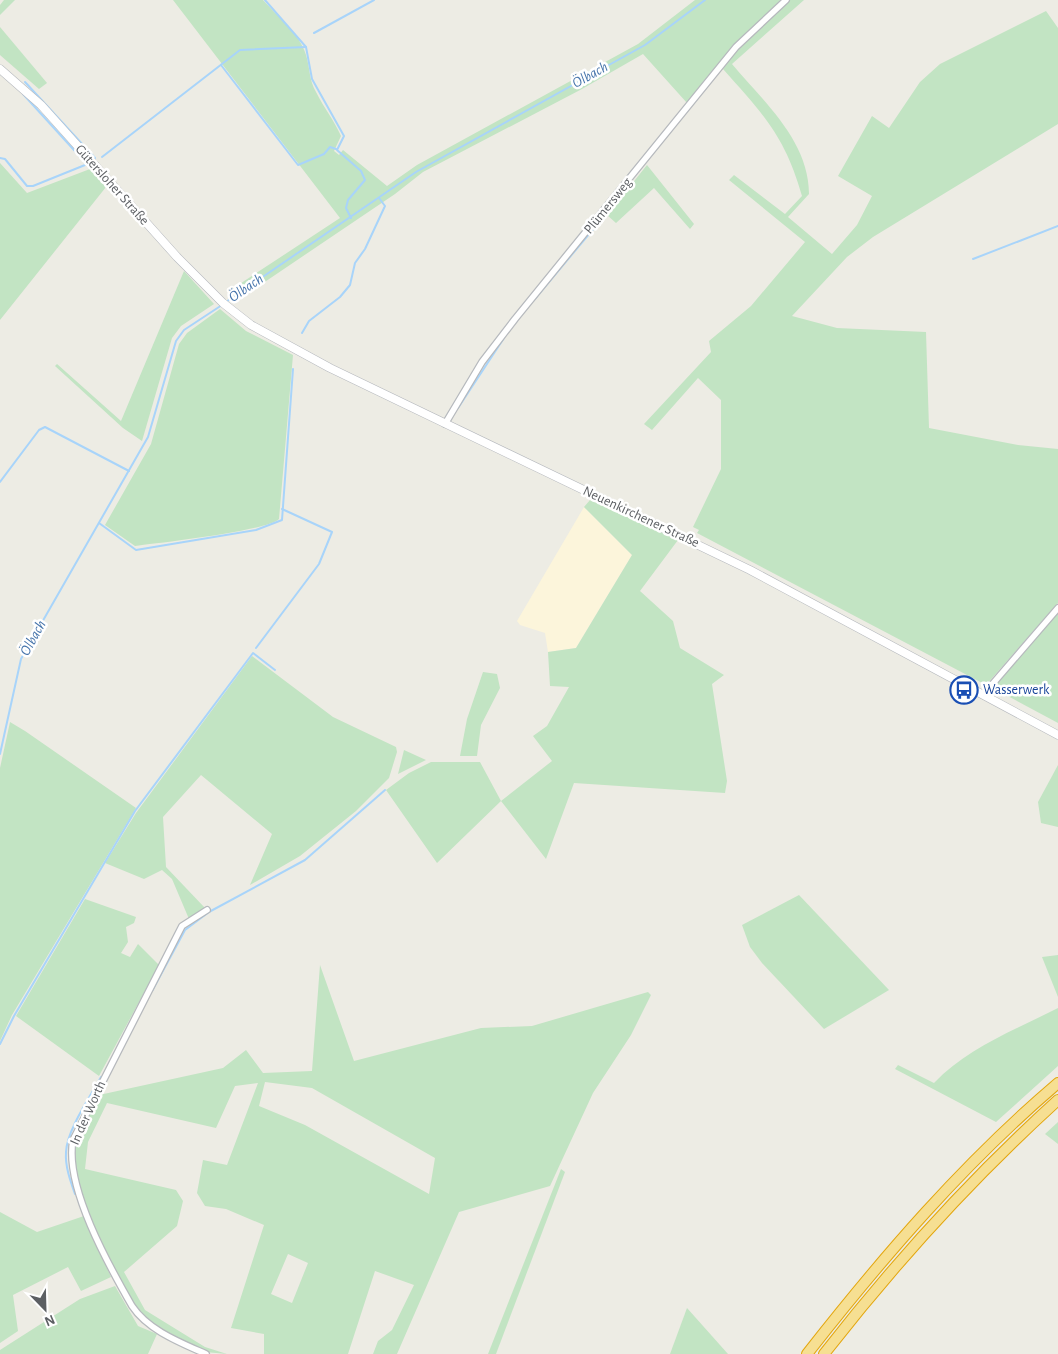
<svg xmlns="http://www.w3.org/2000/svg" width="1058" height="1354" font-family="'Alegreya Sans',sans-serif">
<rect width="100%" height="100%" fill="#edece4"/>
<path fill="#fcf5db" d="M 584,507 L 632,555 L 576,648 L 548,652 L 545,633 L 520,625 L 517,621 Z"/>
<g fill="#c2e4c3" fill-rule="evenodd">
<path d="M 4,0 L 15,0 L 0,15 L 0,5 Z"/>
<path d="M 173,0 L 263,0 C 277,16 300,34 306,55 C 310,68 309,80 316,92 C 324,108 334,120 341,136 L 334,151 L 339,155 L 343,150 L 387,186 L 417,165 L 638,44 L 695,0 L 782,0 L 733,45 L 687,103 L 643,54 L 582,89 L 423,172 L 395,194 L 238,300 L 229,291 L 340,218 Z"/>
<path d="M 790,0 L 804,0 L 732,64 C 764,102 809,141 809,194 L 788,217 L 832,254 L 857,225 L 872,196 L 838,176 L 872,116 L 889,128 L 920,82 L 940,64 L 1046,11 L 1058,28 L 1058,124 L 873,237 L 847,257 L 792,316 L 837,328 L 926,332 L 929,428 L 1018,445 L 1058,449 L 1058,603 L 986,685 L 697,533 L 699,530 L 693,527 L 721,469 L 721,400 L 698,378 L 652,430 L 644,424 L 711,352 L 709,341 L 751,306 L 805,242 L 729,180 L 734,175 L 785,214 L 802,196 C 785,136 763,114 723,69 L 738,49 Z"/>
<path d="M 0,27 L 47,83 L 39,89 L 0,55 Z"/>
<path d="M 0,163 L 27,193 L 90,169 L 106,187 L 0,320 Z"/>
<path d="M 647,165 L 694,224 L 690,229 L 654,188 L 616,223 L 607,215 Z"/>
<path d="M 184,271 L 214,304 L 181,326 L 172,338 L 142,441 L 123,428 L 55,366 L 57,364 L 121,421 Z"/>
<path d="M 220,309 L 246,331 L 293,355 L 279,519 C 267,531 159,543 135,546 L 105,525 L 151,444 L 179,344 L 187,333 Z"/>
<path d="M 590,500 L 678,540 L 640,591 L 673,621 L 680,648 L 724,675 L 712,684 L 727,781 L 725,793 L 574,783 L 546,859 L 501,801 L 437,863 L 386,790 L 409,773 L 431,762 L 480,762 L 501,801 L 552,761 L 533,736 L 547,726 L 569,687 L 550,686 L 548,652 L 576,648 L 632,555 L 584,507 Z"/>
<path d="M 1058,613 L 1058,723 L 993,688 Z"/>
<path d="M 252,656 L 333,717 L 396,747 L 397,752 L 389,778 L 356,811 L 300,856 L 250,885 L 272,834 L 201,775 L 163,817 L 166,867 L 205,908 L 189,919 L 172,879 L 162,870 L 144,879 L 105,863 L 136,813 Z"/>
<path d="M 483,672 L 497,674 L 500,688 L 481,725 L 477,756 L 460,756 L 467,719 Z"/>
<path d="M 10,722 L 25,731 L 136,808 L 12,1015 L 0,1041 L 0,768 Z"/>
<path d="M 404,750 L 426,760 L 398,774 Z"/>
<path d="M 1058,765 L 1058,827 L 1041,823 L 1038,802 Z"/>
<path d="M 799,895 L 889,990 L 824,1029 L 762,963 L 750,947 L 742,925 Z"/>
<path d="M 85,899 L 136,917 L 134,923 L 126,927 L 128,942 L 121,953 L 130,957 L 138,944 L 159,965 L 99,1076 L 16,1016 Z"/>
<path d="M 1058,955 L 1058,997 L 1042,957 Z"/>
<path d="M 320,965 L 354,1061 L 481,1028 L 532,1026 L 648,992 L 651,995 L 631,1035 L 593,1093 L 550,1186 L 459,1212 L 397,1354 L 373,1354 L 378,1341 L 392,1330 L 414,1285 L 375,1271 L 348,1354 L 264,1354 L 264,1334 L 231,1328 L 264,1225 L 226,1209 L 205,1206 L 197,1193 L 203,1160 L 227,1165 L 258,1083 L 235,1086 L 216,1128 L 107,1103 L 88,1142 L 85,1169 L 176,1190 L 183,1201 L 177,1226 L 124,1272 L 145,1310 L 205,1347 L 227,1354 L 205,1352 L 154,1326 L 132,1305 L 110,1261 L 86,1207 L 75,1170 L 75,1141 L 99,1095 L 223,1068 L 246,1050 L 263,1073 L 312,1071 ZM 265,1082 L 312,1088 L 435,1158 L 429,1194 L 305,1125 L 259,1106 ZM 288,1254 L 308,1263 L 292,1303 L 271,1294 Z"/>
<path d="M 1058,1008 L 1058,1066 L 996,1122 L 895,1069 L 898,1065 L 934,1083 C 968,1047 1015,1030 1058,1008 Z"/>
<path d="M 1058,1122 L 1058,1144 L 1045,1134 Z"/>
<path d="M 561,1169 L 565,1172 L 496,1354 L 488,1354 Z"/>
<path d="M 0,1212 L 37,1232 L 84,1216 L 111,1277 L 81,1291 L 68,1267 L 13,1295 L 18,1331 L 0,1343 Z"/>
<path d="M 115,1286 L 138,1326 L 157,1334 L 148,1354 L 0,1354 L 0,1350 L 80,1299 Z"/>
<path d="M 687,1308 L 728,1354 L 670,1354 Z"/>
</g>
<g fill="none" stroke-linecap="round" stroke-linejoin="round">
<g stroke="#a8d4fa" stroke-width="2">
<path d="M 265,0 L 306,47 L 312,79 L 344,136 L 337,150 L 361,171 L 365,180 L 348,200 L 346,208 L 351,218"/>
<path d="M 314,33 L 374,0"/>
<path d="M 221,65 L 298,165 L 324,154 L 330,147 L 336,149"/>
<path d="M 25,82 L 95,158"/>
<path d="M 23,94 L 84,161"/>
<path d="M 102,157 L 240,50 L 306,47"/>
<path d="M 0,158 L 5,159 L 27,186 L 33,186 L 85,165"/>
<path d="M 973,259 L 1058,226"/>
<path d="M 533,301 L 605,215"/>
<path d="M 226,302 L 416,172 L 645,45 L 705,0"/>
<path d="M 302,333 L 309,321 L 340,297 L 350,285 L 355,263 L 365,249 L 385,206 L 379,198"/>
<path d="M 458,408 L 504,338"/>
<path d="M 0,482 L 39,430 L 45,427 L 129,471"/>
<path d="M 99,523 L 136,550 L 256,530 L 282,520 L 293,369"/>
<path d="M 256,648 L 319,564 L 332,532 L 282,509"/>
<path d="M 0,754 L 21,659 L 148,437 L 176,341 L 184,330 L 222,305"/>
<path d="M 152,991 L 185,930 L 209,912 L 305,860 L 385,790"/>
<path d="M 0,1044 L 14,1016 L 135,811 L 253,653 L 275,670"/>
<path d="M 75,1194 C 70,1180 65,1166 66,1152 C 67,1130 90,1097 101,1077"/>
</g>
<g stroke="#b6b9bd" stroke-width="8">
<g id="minor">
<path d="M 445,424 L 482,362 L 515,319 L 736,47 L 786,0"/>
<path d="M 983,695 L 1058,608"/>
<path d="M 206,1354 C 179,1342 148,1330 132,1306 C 109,1266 64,1186 73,1140 L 182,926 L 207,910"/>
</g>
</g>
<g stroke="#b5b8bd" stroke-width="9">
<path id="secondary" d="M 0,69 L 41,105 L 177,257 L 223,303 L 251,325 L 330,368 L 750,570 L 1058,735"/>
</g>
<g stroke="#e3a60e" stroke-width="12">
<g id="motorway">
<path d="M 807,1354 C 883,1257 964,1163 1058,1083"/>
<path d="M 824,1354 C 895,1263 972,1178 1058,1100"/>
</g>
</g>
<use href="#minor" stroke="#fff" stroke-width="5.5"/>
<use href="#secondary" stroke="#fff" stroke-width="8"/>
<use href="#motorway" stroke="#f6df92" stroke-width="10"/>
</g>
<defs>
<g id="bus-ring" transform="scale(1.4375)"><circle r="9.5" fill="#fff" stroke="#1a4fb4" stroke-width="1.5"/><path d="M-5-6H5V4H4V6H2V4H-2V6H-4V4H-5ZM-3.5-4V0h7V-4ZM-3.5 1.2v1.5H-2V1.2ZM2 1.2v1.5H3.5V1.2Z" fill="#1a4fb4"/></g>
</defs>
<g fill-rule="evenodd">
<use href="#bus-ring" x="964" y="690"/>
</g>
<g text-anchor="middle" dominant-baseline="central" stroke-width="5" stroke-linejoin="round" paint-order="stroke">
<g font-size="14" fill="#5c5f63" stroke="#fff">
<text transform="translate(112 185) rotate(48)">Gütersloher Straße</text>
<text transform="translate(608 206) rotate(-51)">Plümersweg</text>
<text transform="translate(641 517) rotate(25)">Neuenkirchener Straße</text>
<text transform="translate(88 1113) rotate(-66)">In der Worth</text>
</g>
<g font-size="14" fill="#164399" stroke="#fff" text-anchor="start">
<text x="983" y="690">Wasserwerk</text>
</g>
<g font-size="15" font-style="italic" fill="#4674ab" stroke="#fff">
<text transform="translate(590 75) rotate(-29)">Ölbach</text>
<text transform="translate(246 288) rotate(-34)">Ölbach</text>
<text transform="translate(33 638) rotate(-61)">Ölbach</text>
</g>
</g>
<g transform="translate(45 1309) rotate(157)" stroke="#ffffff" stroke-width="4" paint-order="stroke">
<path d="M0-4L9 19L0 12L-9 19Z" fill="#5c5f63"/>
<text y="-8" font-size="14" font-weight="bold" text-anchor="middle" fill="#5c5f63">N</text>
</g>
</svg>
